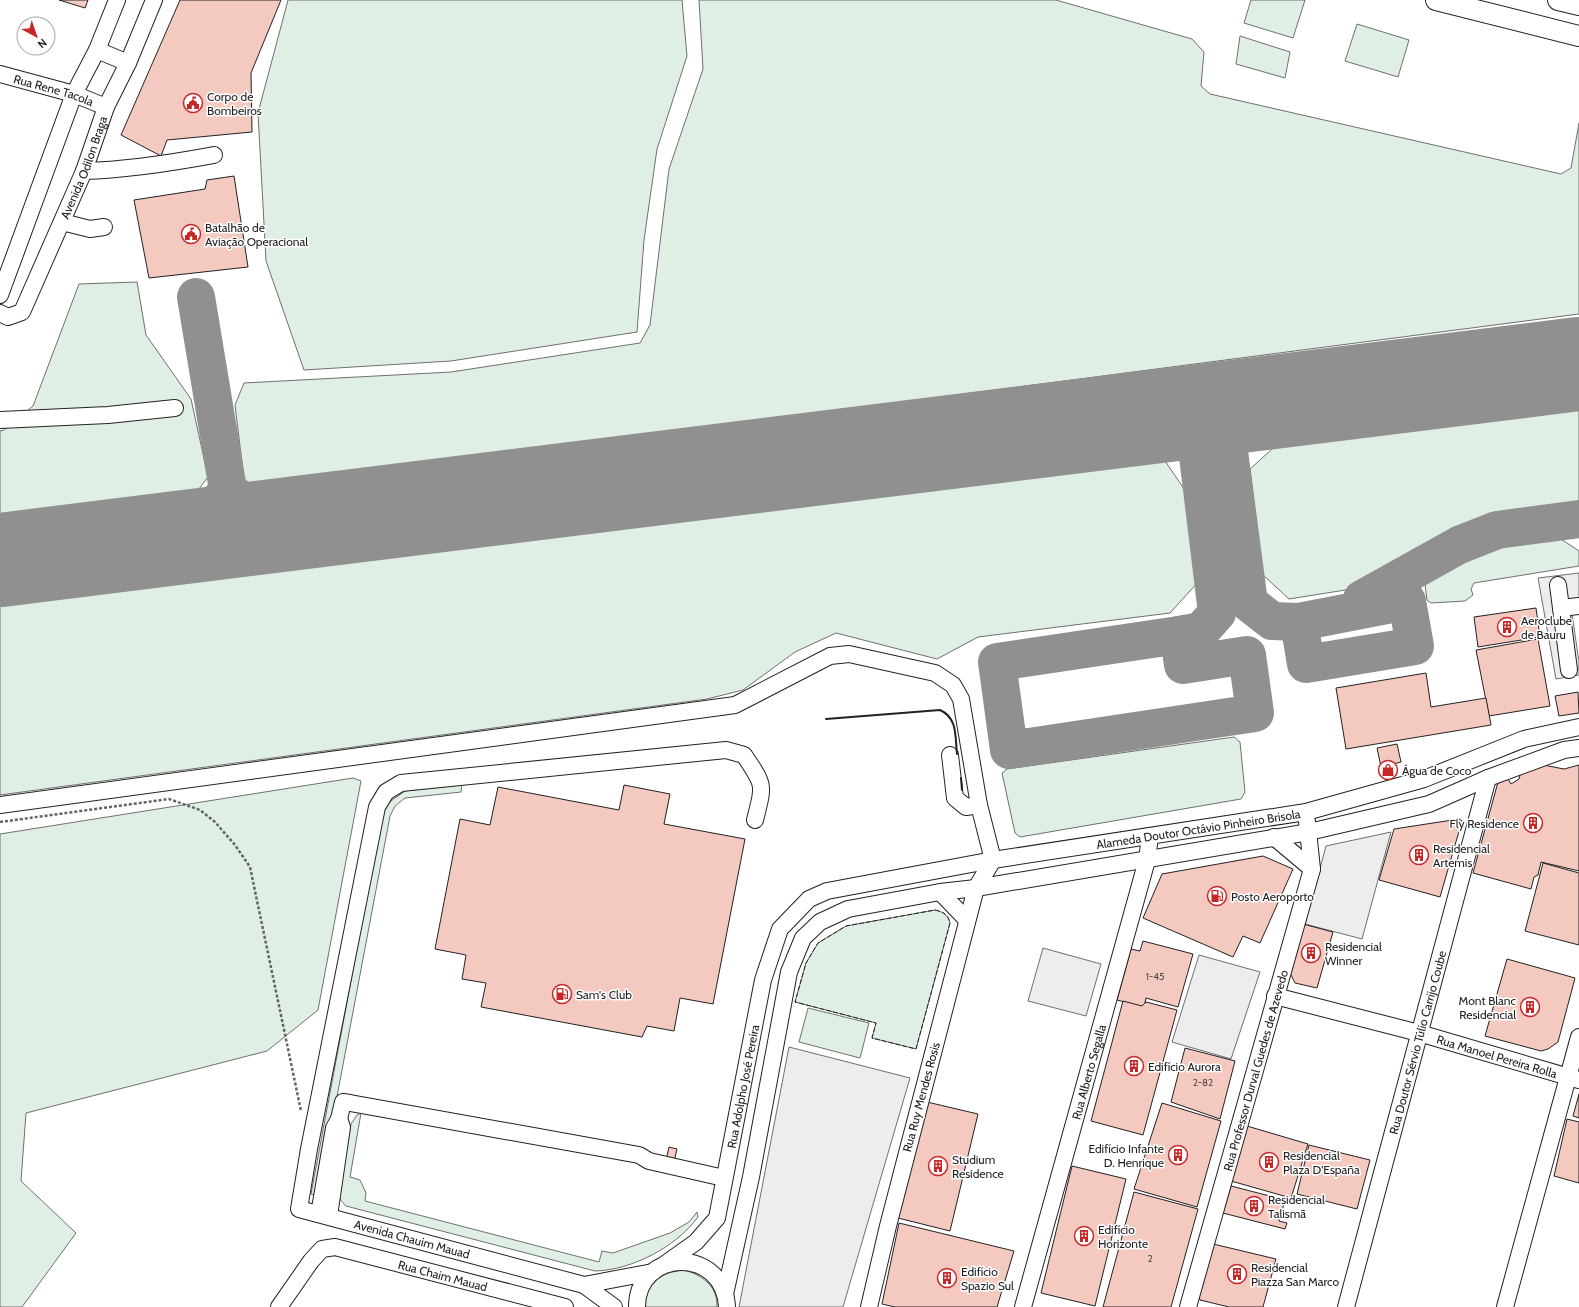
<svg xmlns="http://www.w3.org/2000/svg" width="1579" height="1307" font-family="Cabin,sans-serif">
<rect width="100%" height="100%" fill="#fff"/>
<g fill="#e0efe3" stroke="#6f6f6f">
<path d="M 288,0 L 682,0 L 687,56 L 657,149 L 644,240 L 637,332 L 451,361 L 304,370 L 266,261 L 258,113 Z"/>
<path d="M 699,0 L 1056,0 L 1192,39 L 1204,52 L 1201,86 L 1210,94 L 1561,174 L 1571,168 L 1579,123 L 1579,314 L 249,487 L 244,479 L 235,405 L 244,383 L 451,372 L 640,343 L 650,325 L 669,169 L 703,69 Z"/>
<path d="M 1251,0 L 1305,0 L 1293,38 L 1244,23 Z"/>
<path d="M 1357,24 L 1409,40 L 1398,77 L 1345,61 Z"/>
<path d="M 1240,36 L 1290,52 L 1285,78 L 1236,64 Z"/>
<path d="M 137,282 L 146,335 L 191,399 L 208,477 L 196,493 L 0,516 L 0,431 L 4,430 L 33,406 L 79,284 Z"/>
<path d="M 1579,403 L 1579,509 L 1486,520 L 1358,588 L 1289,599 L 1263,575 L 1250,469 L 1282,440 Z"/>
<path d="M 1141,451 L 1165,461 L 1187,493 L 1199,581 L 1170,613 L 978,637 L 937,659 L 836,633 L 795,652 L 743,690 L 707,699 L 0,795 L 0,604 Z"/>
<path d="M 1540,530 L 1549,531 L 1579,551 L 1579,566 L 1474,583 L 1471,589 L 1473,595 L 1465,601 L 1431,603 L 1427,600 L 1424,577 L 1428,572 L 1464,551 L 1489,539 Z"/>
<path d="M 1234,737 L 1240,742 L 1245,792 L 1241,799 L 1020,837 L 1015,833 L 1002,773 L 1007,769 Z"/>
<path d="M 353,778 L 361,781 L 318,1010 L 267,1051 L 26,1113 L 21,1181 L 76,1233 L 22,1307 L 0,1307 L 0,834 Z"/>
<path d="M 462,785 L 461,792 L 405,798 L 395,806 L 390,816 L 318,1197 L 311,1194 L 382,816 L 388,803 L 405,791 Z"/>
<path d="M 935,910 C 944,912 948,915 950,923 L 916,1049 L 872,1038 L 876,1023 L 795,1002 L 806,963 L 818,943 L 846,926 Z"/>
<path d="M 808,1008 L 869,1023 L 860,1058 L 799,1042 Z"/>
<path d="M 361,1113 L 350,1177 L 360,1180 L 366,1193 L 365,1201 L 599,1262 L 602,1251 L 613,1253 L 670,1233 L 689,1222 L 697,1212 L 698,1217 C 676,1247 632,1270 595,1271 L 346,1206 C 341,1201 338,1198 339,1190 L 351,1124 L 357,1115 Z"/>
<path d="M 683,1270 C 701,1274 718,1286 717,1307 L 644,1307 C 648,1283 659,1273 683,1270 Z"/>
</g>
<g fill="#ededed" stroke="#6f6f6f">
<path d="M 1579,573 L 1579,599 L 1570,600 L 1579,662 L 1579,675 L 1556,679 L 1538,578 Z"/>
<path d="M 1391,832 L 1362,939 L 1305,924 L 1326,846 Z"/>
<path d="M 1043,948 L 1101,964 L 1086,1016 L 1028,1001 Z"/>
<path d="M 1199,955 L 1260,972 L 1231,1059 L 1172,1042 Z"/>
<path d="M 789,1047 L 910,1078 L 843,1307 L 739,1307 Z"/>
</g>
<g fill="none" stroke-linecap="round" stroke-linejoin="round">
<g stroke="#909090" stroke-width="38">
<path d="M 196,297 L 228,490"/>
<path d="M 1270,403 L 1228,444 L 1249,603 L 1272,621 L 1299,622"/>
<path d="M 1156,415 L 1197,448 L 1217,613 L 1201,631 L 1179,635"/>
<path d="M 191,535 L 228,490 L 274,525"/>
<path d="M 1362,599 L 1459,545 L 1497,530 L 1579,519"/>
<path d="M 1407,601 L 1415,646 L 1306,664 L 1299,622 Z"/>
<path d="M 1179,635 L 1183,665 L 1247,655 L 1255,713 L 1009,750 L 997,662 Z"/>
</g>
<path stroke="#909090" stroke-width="94" d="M 0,560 L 1579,364"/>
</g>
<g fill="#f3c9c0" stroke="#222">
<path d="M 59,0 L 88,0 L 85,8 Z"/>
<path d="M 180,0 L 281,0 L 251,73 L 252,132 L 167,140 L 161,156 L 121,135 Z"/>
<path d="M 234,176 L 248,267 L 149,278 L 134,200 L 205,189 L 207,180 Z"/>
<path d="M 1536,608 L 1540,637 L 1478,647 L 1474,617 Z"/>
<path d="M 1538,639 L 1550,706 L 1489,716 L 1476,650 Z"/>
<path d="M 1426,673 L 1431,707 L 1486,698 L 1491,725 L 1346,749 L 1336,688 Z"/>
<path d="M 1578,692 L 1579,713 L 1559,716 L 1555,696 Z"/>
<path d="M 1397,744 L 1401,762 L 1381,767 L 1377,748 Z"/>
<path d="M 1538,764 L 1564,769 L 1579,765 L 1579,871 L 1541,862 L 1538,875 L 1534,877 L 1531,889 L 1473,873 L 1498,782 L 1508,779 L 1511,784 L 1519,779 L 1522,768 Z"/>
<path d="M 624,785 L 670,794 L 664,824 L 745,839 L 713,1004 L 680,998 L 674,1031 L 647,1026 L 642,1037 L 481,1007 L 486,983 L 462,979 L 466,955 L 435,949 L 460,819 L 490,825 L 498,787 L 619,810 Z"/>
<path d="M 1459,819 L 1462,821 L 1440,897 L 1379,880 L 1394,829 Z"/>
<path d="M 1263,856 L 1293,869 L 1260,943 L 1243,936 L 1233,957 L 1143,918 L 1162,874 Z"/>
<path d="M 1543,863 L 1579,873 L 1579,945 L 1525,931 Z"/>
<path d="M 1303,924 L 1333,932 L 1317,988 L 1295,983 L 1290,973 Z"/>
<path d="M 1143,941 L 1193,954 L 1178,1007 L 1146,998 L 1144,1007 L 1117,1000 L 1131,949 L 1140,951 Z"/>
<path d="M 1507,959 L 1575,978 L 1558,1042 L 1548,1049 L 1541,1051 L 1485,1036 Z"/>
<path d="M 1123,1001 L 1142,1006 L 1146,1002 L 1177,1010 L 1143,1135 L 1091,1121 Z"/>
<path d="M 1185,1048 L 1235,1061 L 1220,1119 L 1171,1102 Z"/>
<path d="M 1579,1094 L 1579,1118 L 1573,1116 Z"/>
<path d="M 927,1102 L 978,1114 L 950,1231 L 898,1218 Z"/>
<path d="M 1162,1103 L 1221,1121 L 1197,1207 L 1134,1189 Z"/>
<path d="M 1567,1119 L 1579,1122 L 1579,1183 L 1554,1176 Z"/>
<path d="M 1247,1126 L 1308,1144 L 1291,1198 L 1231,1181 Z"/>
<path d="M 1309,1145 L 1370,1160 L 1357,1209 L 1297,1194 Z"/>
<path d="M 669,1147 L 677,1149 L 672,1171 L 664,1169 Z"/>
<path d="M 1072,1166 L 1126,1179 L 1095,1306 L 1041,1293 Z"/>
<path d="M 1231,1186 L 1285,1200 L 1279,1221 L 1287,1223 L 1285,1229 L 1223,1213 Z"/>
<path d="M 1134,1192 L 1198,1209 L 1171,1307 L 1103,1307 Z"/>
<path d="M 899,1223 L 1014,1251 L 997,1307 L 895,1307 L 882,1304 Z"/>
<path d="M 1209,1243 L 1276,1259 L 1263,1307 L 1229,1307 L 1200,1300 L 1197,1288 Z"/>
</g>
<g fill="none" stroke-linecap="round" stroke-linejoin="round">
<g stroke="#222" stroke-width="18">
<g id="minor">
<path d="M 97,50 L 128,63"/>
<path id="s1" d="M 0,74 L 74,94 L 106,107"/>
<path d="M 84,171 C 128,170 171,163 214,155"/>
<path d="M 62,222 L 90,229 L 104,227"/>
<path d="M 0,295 L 74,94 L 97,50 L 117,0"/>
<path id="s2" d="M 0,313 L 8,317 L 22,312 L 84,171 L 106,107 L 128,63 L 154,0"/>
<path d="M 0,420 L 108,415 L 175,408"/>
<path d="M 1558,585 L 1569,670"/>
<path d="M 1561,608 L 1579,606"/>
<path d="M 950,755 L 955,798 L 966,807 L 979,805"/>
<path d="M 0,805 L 735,705 L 830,656 L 849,654 L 935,673 L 953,685 L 961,699 L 979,805 L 993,860 L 976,888 L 888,1226 L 869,1307"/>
<path d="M 1274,837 L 1312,869"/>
<path d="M 940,892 L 967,920"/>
<path id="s3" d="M 1275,996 L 1419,1033 L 1579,1080"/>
<path d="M 339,1119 L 343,1102 L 350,1103 L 639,1155 L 649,1161 L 724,1178"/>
<path d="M 319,1214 L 334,1128 L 339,1119 L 342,1127 L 329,1216"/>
<path id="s4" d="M 665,1264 L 696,1242 L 717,1218 L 763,980 L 780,929 L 809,899 L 827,891 L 993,860 L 1306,812 L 1424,779 L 1524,739 L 1579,727"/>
<path d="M 584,1285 L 299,1209 L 309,1149 L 377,807 L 386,792 L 401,783 L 726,750 L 744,755 C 765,786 764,784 755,820"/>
<path d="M 725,1294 L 751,1177 L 789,972 L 803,938 L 820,922 L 848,909 L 940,892 L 976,888 L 1309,832 L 1429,804 L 1488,778 L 1564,750 L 1579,748"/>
<path id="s5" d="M 279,1307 L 311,1261 L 322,1249 L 335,1247 L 565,1307"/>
<path d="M 614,1307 L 584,1285 L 653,1272"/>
<path d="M 637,1307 C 637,1248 724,1246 727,1307"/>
<path id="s6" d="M 1023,1307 L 1147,860 L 1150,836"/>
<path id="s7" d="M 1188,1307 L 1312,869 L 1307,821"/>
<path id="s8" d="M 1346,1307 L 1488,778"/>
<path d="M 1505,1307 L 1579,1037"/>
</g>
</g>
<g stroke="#222" stroke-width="22">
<g id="major">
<path d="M 1436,0 L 1579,36"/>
<path d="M 1558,0 L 1579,5"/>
</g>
</g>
<path stroke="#646464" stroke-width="2.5" stroke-dasharray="3 2" stroke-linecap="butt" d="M 0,822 L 169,799 L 200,810 L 215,822 L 235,845 L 250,867 L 301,1111"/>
<use href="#minor" stroke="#fff" stroke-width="16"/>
<use href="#major" stroke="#fff" stroke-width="20"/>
<path stroke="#222" stroke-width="1" stroke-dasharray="5 2" stroke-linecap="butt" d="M 935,910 C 944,912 948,915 950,923 L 916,1049 L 872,1038 L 876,1023 L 795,1002 L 806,963 L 818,943 L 846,926 Z"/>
<g stroke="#222" stroke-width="2">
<path d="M 826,719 L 940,710 C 958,718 955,737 957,754"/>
<path d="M 961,778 L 962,790"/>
</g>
</g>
<defs>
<g id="civic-ring" transform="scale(1)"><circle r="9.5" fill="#fff" stroke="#c62828" stroke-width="1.5"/><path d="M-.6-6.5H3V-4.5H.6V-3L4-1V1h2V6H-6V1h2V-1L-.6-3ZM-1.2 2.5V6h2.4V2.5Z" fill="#c62828"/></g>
<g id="building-ring" transform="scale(1)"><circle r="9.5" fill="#fff" stroke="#c62828" stroke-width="1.5"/><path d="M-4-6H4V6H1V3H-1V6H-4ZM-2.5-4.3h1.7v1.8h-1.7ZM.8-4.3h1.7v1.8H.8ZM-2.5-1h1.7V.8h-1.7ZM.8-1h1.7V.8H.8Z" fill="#c62828"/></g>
<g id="shop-ring" transform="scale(1)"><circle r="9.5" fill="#fff" stroke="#c62828" stroke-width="1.5"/><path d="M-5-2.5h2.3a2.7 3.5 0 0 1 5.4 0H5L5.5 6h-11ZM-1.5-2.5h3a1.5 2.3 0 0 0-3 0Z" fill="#c62828"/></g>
<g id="fuel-ring" transform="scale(1)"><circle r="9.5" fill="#fff" stroke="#c62828" stroke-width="1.5"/><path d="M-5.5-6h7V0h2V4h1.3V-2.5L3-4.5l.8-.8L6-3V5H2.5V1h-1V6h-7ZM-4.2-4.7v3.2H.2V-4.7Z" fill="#c62828"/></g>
</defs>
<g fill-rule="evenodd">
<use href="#civic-ring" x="193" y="103"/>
<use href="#civic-ring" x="191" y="234"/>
<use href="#building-ring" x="1507" y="627"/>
<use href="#shop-ring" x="1388" y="770"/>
<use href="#building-ring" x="1533" y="823"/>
<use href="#building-ring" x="1419" y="855"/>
<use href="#fuel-ring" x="1217" y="896"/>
<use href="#building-ring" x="1311" y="953"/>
<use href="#fuel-ring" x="562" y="994"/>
<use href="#building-ring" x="1530" y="1007"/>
<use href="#building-ring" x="1134" y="1066"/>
<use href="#building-ring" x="1178" y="1155"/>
<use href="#building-ring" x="1269" y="1162"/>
<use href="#building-ring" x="938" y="1166"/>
<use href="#building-ring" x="1254" y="1206"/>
<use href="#building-ring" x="1084" y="1236"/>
<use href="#building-ring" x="1237" y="1274"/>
<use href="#building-ring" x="947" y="1278"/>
</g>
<g text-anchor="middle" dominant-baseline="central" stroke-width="3" stroke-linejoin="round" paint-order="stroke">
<g font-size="10" fill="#564c4a">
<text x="1155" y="976">1-45</text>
<text x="1203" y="1082">2-82</text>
<text x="1150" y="1258">2</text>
</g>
<g font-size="12" fill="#222" stroke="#fff">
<text stroke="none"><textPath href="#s1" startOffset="56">Rua Rene Tacola</textPath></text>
<text stroke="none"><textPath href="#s2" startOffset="181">Avenida Odilon Braga</textPath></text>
<text stroke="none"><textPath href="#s4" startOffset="804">Alameda Doutor Octávio Pinheiro Brisola</textPath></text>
<text stroke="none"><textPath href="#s8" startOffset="274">Rua Doutor Sérvio Túlio Carrijo Coube</textPath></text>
<text stroke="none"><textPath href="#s3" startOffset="230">Rua Manoel Pereira Rolla</textPath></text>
<text stroke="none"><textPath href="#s7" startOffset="246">Rua Professor Durval Guedes de Azevedo</textPath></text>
<text stroke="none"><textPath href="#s6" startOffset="244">Rua Alberto Segalla</textPath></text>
<text stroke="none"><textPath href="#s4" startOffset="204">Rua Adolpho José Pereira</textPath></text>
<text transform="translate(921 1097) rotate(-75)">Rua Ruy Mendes Rosis</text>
<text transform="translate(412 1239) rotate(15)">Avenida Chauim Mauad</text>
<text stroke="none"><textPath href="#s5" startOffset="197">Rua Chaim Mauad</textPath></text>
</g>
<g font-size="12" fill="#222" stroke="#fff" text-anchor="start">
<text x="207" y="96">Corpo de<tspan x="207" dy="14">Bombeiros</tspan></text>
<text x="205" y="227">Batalhão de<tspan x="205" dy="14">Aviação Operacional</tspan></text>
<text x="1521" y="620">Aeroclube<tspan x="1521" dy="14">de Bauru</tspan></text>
<text x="1402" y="770">Água de Coco</text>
<text x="1519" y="823" text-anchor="end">Fly Residence</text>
<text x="1433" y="848">Residencial<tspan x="1433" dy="14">Artemis</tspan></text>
<text x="1231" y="896">Posto Aeroporto</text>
<text x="1325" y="946">Residencial<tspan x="1325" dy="14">Winner</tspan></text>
<text x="576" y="994">Sam's Club</text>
<text x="1516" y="1000" text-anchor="end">Mont Blanc<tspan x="1516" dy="14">Residencial</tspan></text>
<text x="1148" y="1066">Edifício Aurora</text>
<text x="1164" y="1148" text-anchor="end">Edifício Infante<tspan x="1164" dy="14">D. Henrique</tspan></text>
<text x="1283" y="1155">Residencial<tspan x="1283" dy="14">Plaza D'España</tspan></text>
<text x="952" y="1159">Studium<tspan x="952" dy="14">Residence</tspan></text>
<text x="1268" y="1199">Residencial<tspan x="1268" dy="14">Talismã</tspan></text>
<text x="1098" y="1229">Edifício<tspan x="1098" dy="14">Horizonte</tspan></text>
<text x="1251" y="1267">Residencial<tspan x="1251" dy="14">Piazza San Marco</tspan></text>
<text x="961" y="1271">Edifício<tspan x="961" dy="14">Spazio Sul</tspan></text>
</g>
</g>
<g transform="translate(36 36) rotate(140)"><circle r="19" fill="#ffffff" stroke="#a7a7a7"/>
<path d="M0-3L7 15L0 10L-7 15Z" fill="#c62828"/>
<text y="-6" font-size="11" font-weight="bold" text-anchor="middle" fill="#222222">N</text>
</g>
</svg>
